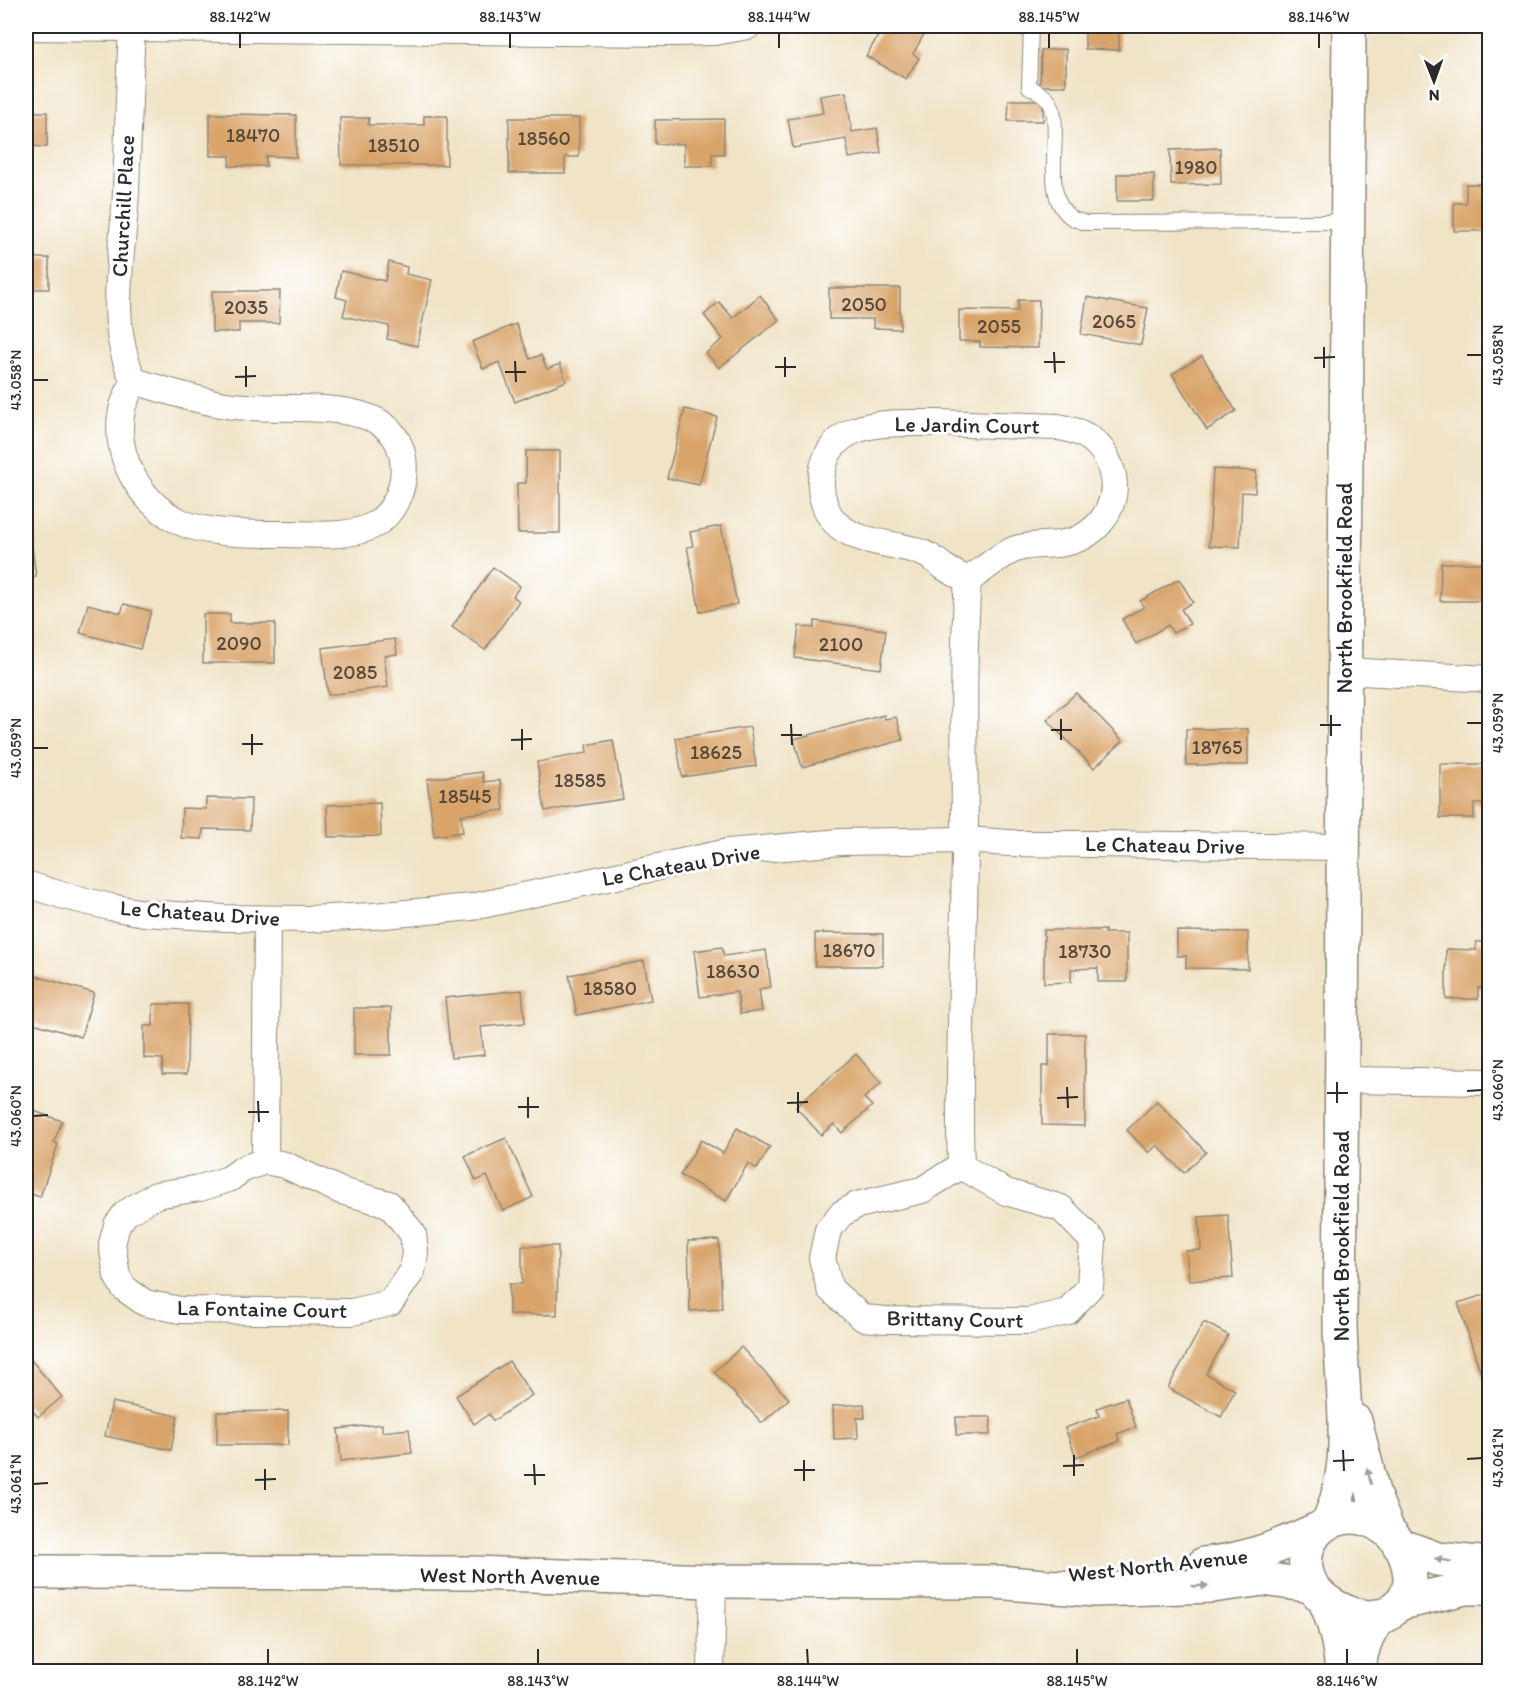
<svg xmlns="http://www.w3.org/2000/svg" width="1515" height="1697" font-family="Itim,sans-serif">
<rect width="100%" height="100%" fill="#fff"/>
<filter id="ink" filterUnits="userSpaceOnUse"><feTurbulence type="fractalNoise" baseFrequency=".0167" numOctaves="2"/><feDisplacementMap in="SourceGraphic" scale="12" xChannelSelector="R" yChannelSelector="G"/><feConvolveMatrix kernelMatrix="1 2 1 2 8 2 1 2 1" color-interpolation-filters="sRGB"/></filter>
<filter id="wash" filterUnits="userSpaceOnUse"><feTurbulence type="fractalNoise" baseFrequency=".008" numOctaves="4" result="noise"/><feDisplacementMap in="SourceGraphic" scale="24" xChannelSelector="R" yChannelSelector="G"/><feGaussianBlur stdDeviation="1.35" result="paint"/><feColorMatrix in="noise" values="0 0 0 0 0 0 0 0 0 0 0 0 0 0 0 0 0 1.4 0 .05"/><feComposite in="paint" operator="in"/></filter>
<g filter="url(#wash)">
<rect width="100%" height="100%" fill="#f0e3c6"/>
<g id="blocks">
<g fill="#d9a46a">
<path d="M 884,26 L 919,26 L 916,30 L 924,34 L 913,54 L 919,58 L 906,79 L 866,56 Z"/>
<path d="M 1085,26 L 1119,26 L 1119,50 L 1085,49 Z"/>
<path d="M 1066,49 L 1066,86 L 1040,86 L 1041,50 Z"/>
<path d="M 846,92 L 852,132 L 877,128 L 881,153 L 849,158 L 846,139 L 793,148 L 788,119 L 823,113 L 820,96 Z"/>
<path d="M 1009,100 L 1043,100 L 1043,121 L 1008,121 Z"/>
<path d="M 26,112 L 47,112 L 47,147 L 26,146 Z"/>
<path d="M 210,114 L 296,115 L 296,157 L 266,156 L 266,166 L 229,166 L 230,156 L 210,156 Z"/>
<path d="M 424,116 L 447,116 L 447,165 L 341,165 L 340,118 L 369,118 L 368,125 L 424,125 Z"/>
<path d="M 509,118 L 579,118 L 579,157 L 565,157 L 565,173 L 509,173 Z"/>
<path d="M 724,119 L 724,154 L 712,154 L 712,166 L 684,166 L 684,144 L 655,144 L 655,120 Z"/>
<path d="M 1220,148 L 1221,184 L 1171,185 L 1170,150 Z"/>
<rect x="1117" y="174" width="37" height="27"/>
<path d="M 1466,184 L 1490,184 L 1490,231 L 1454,231 L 1454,203 L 1466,203 Z"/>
<rect x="26" y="258" width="23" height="31"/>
<path d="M 389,262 L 407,267 L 406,274 L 432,280 L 417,346 L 387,339 L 389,326 L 343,316 L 347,300 L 336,297 L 341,271 L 385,281 Z"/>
<path d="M 829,288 L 900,288 L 900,329 L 873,328 L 873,319 L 829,319 Z"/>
<path d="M 212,291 L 280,291 L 279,323 L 239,323 L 239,332 L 212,332 Z"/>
<path d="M 760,295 L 779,320 L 719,368 L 706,353 L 723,339 L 704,315 L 719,302 L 733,318 Z"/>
<path d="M 1087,297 L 1148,308 L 1141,345 L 1081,334 Z"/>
<path d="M 1018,300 L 1039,300 L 1038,348 L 980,347 L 980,342 L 959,341 L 959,310 L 1018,311 Z"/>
<rect x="26" y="304" width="4" height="30"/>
<path d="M 516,324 L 530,359 L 541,355 L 547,369 L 560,364 L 566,381 L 515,402 L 499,362 L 483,369 L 472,342 Z"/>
<path d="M 1202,356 L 1236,411 L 1207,430 L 1172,374 Z"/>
<path d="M 685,409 L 717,417 L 699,485 L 667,478 Z"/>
<path d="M 526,451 L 560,451 L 560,533 L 518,533 L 517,483 L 526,483 Z"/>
<path d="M 1213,469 L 1256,471 L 1255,493 L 1242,492 L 1240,547 L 1209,546 Z"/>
<path d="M 27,509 L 36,576 L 26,578 L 26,510 Z"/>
<path d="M 721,526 L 737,604 L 700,612 L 687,547 L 693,546 L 690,532 Z"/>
<path d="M 1441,563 L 1490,563 L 1490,601 L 1440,601 Z"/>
<path d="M 493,567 L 520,586 L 513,596 L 519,601 L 485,650 L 452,627 Z"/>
<path d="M 1179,579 L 1193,602 L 1181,609 L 1190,624 L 1173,633 L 1168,625 L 1136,644 L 1122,619 L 1144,607 L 1140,601 Z"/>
<path d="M 88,604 L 121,613 L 124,604 L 151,611 L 140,649 L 80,633 Z"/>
<path d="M 203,614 L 230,614 L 230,623 L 275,623 L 275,663 L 203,663 Z"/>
<path d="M 815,621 L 886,630 L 881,669 L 795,658 L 799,626 L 814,628 Z"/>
<path d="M 395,639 L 397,654 L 384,656 L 388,687 L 328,695 L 322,648 Z"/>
<path d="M 1076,693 L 1123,741 L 1094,768 L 1047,720 Z"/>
<path d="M 884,715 L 885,719 L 896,717 L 903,740 L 802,767 L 794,739 Z"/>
<path d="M 750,727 L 756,766 L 682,777 L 676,738 Z"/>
<rect x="1186" y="729" width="62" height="36"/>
<path d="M 613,740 L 623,799 L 545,811 L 537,762 L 587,753 L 586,745 Z"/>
<path d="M 1440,764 L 1490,764 L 1490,804 L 1474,804 L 1474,818 L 1440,818 Z"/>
<path d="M 482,772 L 484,782 L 500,780 L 504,810 L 461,815 L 463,832 L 434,836 L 427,779 Z"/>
<path d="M 206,798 L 251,799 L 250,830 L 203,829 L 202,839 L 181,838 L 182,808 L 206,809 Z"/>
<path d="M 380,803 L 381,836 L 328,837 L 327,805 Z"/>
<path d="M 1044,930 L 1105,930 L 1105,933 L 1127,933 L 1127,982 L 1098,982 L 1098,968 L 1071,969 L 1071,982 L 1044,983 Z"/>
<path d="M 1177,931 L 1248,932 L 1248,969 L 1186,968 L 1186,956 L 1177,956 Z"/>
<path d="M 815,933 L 883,934 L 883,966 L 815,966 Z"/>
<path d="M 1476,942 L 1490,942 L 1490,988 L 1478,988 L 1478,999 L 1446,999 L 1446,949 L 1476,950 Z"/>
<path d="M 722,947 L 724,956 L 766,950 L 771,987 L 759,989 L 762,1011 L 740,1014 L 737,992 L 700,997 L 694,951 Z"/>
<path d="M 644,961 L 651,1000 L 577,1015 L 569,975 Z"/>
<path d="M 26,973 L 94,993 L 81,1037 L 26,1021 Z"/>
<path d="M 522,990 L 525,1023 L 481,1027 L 484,1055 L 451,1058 L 445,998 Z"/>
<path d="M 153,1004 L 188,1004 L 187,1074 L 162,1074 L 163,1059 L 144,1058 L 144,1026 L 153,1026 Z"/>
<rect x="354" y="1008" width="37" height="47"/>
<path d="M 1049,1034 L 1085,1034 L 1085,1126 L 1042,1125 L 1042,1066 L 1049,1066 Z"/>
<path d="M 856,1054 L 881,1083 L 864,1098 L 872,1106 L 842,1133 L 834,1124 L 821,1135 L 796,1107 Z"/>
<path d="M 1157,1101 L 1206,1152 L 1184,1173 L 1157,1145 L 1149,1153 L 1127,1130 Z"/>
<path d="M 31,1110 L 62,1121 L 54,1142 L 58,1144 L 40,1197 L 26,1192 L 26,1126 Z"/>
<path d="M 737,1128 L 770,1147 L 757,1169 L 748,1163 L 726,1201 L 680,1175 L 701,1140 L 723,1153 Z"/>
<path d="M 506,1138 L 533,1197 L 503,1211 L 487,1176 L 476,1181 L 465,1156 Z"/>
<path d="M 1228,1215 L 1233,1278 L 1189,1281 L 1186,1251 L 1201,1250 L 1199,1217 Z"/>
<path d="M 719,1240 L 722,1309 L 690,1311 L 688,1241 Z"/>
<path d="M 522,1246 L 558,1246 L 557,1315 L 509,1314 L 509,1284 L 522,1284 Z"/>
<path d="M 1490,1293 L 1490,1398 L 1489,1398 L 1458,1303 Z"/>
<path d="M 1204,1322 L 1228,1335 L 1206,1374 L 1235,1390 L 1221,1417 L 1168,1388 Z"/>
<path d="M 741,1347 L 789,1399 L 762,1423 L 714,1372 Z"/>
<path d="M 26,1354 L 62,1397 L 38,1417 L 26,1403 Z"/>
<path d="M 509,1361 L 532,1395 L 493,1421 L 489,1414 L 474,1424 L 456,1396 Z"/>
<path d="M 1126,1398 L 1136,1427 L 1117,1434 L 1120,1441 L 1076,1457 L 1065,1428 L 1099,1416 L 1097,1408 Z"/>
<path d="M 112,1402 L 178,1416 L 171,1450 L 105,1436 Z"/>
<path d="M 864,1404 L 865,1418 L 857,1418 L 858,1438 L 834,1439 L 833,1406 Z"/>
<path d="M 288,1411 L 288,1445 L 217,1445 L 217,1412 Z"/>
<path d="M 956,1417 L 991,1417 L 990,1435 L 956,1435 Z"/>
<path d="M 382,1424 L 382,1432 L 409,1429 L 412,1453 L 341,1461 L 338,1429 Z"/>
</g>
</g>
</g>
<g filter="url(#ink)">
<use href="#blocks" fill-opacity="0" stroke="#8e8778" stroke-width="1.5"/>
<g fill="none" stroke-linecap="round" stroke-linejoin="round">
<g stroke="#8e8778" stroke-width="16">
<path id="lane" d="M 1031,26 L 1029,87 C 1038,91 1049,97 1052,107 C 1062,137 1040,198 1072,218 C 1075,220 1081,221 1085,223 L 1347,222"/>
</g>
<g stroke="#8e8778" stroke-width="28">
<g id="street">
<path d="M 26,27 L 674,33 L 715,32 L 748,26"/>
<path d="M 132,29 C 129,83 128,137 126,190 C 124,253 105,321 134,381"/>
<path d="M 134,381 C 164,390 194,400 226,405 C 270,412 346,400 382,424 C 418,448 406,511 370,527 C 344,538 311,534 284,534 C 256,534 211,534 185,524 C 142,507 112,456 122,410 C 124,400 130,390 134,381 Z"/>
<path d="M 937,423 L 1058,427 C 1084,431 1101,441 1110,466 C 1121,495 1107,526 1078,539 C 1060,547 1038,543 1019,548 C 1003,552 982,571 968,580 C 960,576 951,572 944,567 C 935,560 928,554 917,551 C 891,542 861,544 839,526 C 826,515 820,496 821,480 C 827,415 890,424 937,423 Z"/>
<path d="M 1344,671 L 1490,679"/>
<path d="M 26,884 L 61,895 L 110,907 L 144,913 L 224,918 L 309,919 L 373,916 L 472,907 L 728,852 L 841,842 L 965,840 L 1009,843 L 1343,847"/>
<path d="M 1341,1080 L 1490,1082"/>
<path d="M 265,1161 L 285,1165 L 341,1191 L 389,1204 L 413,1234 L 415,1253 L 412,1271 L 390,1303 L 352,1312 L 180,1310 L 145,1303 L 124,1288 L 117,1276 L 112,1244 L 117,1225 L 126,1213 L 156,1195 L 200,1188 L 229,1179 L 243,1169 Z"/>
<path d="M 265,1161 L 267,919"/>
<path d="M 961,1166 L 1006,1192 L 1061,1208 L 1093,1241 L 1090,1287 L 1067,1312 L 1029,1321 L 886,1320 L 863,1318 L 830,1289 L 822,1258 L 828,1230 L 841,1214 L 857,1205 L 922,1190 Z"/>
<path d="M 961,1166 C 957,1057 965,948 965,839 C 965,752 962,666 968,580"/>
<path d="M 711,1672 L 713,1581"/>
</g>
</g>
<g stroke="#8e8778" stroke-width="36">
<g id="secondary">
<path d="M 1355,1421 L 1374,1496 L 1388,1531"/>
<path d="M 1328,1522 C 1357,1462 1341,1390 1340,1325 L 1349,26"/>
<path d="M 1399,1545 L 1437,1559 L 1490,1564"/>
<path d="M 1204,1564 C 1246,1560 1278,1547 1316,1530"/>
<path d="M 26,1572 L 471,1573 L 713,1581 L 995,1582 L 1094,1590 L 1212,1586 L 1264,1579 L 1312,1586"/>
<path d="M 1324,1599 C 1335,1622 1340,1646 1342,1672"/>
<path d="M 1402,1603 L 1465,1588 L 1490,1588"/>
<path d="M 1358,1672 C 1360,1658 1364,1640 1372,1628 C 1385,1610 1409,1606 1410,1580 C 1410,1561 1401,1541 1385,1529 C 1373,1520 1358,1515 1343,1518 C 1311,1523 1297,1555 1311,1584 C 1321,1602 1348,1616 1369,1617 C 1374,1617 1381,1615 1387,1615"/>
</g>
</g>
<use href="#lane" stroke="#fff" stroke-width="14"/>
<use href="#street" stroke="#fff" stroke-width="26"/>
<use href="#secondary" stroke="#fff" stroke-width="33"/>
</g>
<defs><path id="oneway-solid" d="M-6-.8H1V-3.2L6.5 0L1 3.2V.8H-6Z" transform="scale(1.5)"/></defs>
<g fill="#a0a0a0">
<use href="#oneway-solid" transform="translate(1369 1476) rotate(-104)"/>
<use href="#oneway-solid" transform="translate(1443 1560) rotate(-170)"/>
<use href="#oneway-solid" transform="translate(1200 1586) rotate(-2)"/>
</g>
</g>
<path fill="none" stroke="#2b2b2b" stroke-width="2" d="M 240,33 L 240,48M 510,33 L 510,48M 779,33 L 779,48M 1049,33 L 1049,48M 1319,33 L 1319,48M 1324,347 L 1324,368M 1054,352 L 1055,373M 1467,355 L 1482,355M 785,357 L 785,377M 1314,358 L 1335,357M 515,361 L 516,382M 1044,362 L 1065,362M 246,366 L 246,387M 775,367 L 796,367M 505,372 L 526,372M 235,377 L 256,376M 33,380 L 48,380M 1331,715 L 1331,736M 1061,719 L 1061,740M 1467,723 L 1482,723M 791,724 L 792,745M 1320,725 L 1341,725M 522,729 L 522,750M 1051,730 L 1072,730M 252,734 L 252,755M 781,735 L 802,735M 511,740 L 532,739M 242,744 L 263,744M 33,748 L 48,748M 1337,1082 L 1337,1103M 1067,1087 L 1068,1108M 1467,1091 L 1482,1090M 798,1092 L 798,1113M 1327,1093 L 1348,1093M 528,1097 L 528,1118M 1057,1098 L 1078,1097M 258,1101 L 259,1122M 787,1103 L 808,1102M 518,1107 L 539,1107M 248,1112 L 269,1112M 33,1116 L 48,1115M 1343,1450 L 1344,1471M 1074,1455 L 1074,1476M 1467,1459 L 1482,1458M 804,1460 L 804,1481M 1333,1461 L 1354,1460M 534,1464 L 535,1485M 1063,1466 L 1084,1465M 265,1469 L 265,1490M 794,1470 L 815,1470M 524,1475 L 545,1475M 255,1480 L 276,1479M 33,1484 L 48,1483M 268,1649 L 268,1664M 538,1649 L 538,1664M 807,1649 L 808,1664M 1077,1649 L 1077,1664M 1347,1649 L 1347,1664"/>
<g text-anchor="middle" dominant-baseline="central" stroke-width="6" stroke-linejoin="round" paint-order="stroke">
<g font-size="20" fill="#56493b">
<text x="253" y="135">18470</text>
<text x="544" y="138">18560</text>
<text x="394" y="145">18510</text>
<text x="1196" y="167">1980</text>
<text x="864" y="304">2050</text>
<text x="246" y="307">2035</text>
<text x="1114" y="321">2065</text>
<text x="999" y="326">2055</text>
<text x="239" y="643">2090</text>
<text x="841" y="644">2100</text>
<text x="355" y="672">2085</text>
<text x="1217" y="747">18765</text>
<text x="716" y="752">18625</text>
<text x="580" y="780">18585</text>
<text x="465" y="796">18545</text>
<text x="849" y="950">18670</text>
<text x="1085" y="951">18730</text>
<text x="733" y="971">18630</text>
<text x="610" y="988">18580</text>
</g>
<g font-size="22" fill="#2b2b2b" stroke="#fff">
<text transform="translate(123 206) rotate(-87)">Churchill Place</text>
<text transform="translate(967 425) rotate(1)">Le Jardin Court</text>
<text transform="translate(1344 588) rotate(-90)">North Brookfield Road</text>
<text transform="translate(1165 845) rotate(1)">Le Chateau Drive</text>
<text transform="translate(681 865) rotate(-10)">Le Chateau Drive</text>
<text transform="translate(200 913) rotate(4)">Le Chateau Drive</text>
<text transform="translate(1341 1236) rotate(-90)">North Brookfield Road</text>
<text transform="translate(262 1309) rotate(1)">La Fontaine Court</text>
<text transform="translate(955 1319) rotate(1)">Brittany Court</text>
<text transform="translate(1158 1565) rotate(-6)">West North Avenue</text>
<text transform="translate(510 1576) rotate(1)">West North Avenue</text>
</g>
</g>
<rect width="1515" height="1697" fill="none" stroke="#fff" stroke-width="66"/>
<g transform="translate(1434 81) rotate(179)" stroke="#ffffff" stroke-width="4.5" paint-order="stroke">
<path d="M0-4.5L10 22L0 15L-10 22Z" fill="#2b2b2b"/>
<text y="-9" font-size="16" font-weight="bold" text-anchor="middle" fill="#2b2b2b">N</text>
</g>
<rect x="33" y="33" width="1449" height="1631" fill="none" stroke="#2b2b2b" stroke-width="2"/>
<g font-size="15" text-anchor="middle" fill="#2b2b2b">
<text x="240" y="22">88.142°W</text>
<text x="510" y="22">88.143°W</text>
<text x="779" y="22">88.144°W</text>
<text x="1049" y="22">88.145°W</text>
<text x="1319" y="22">88.146°W</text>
<text transform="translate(1498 355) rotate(-90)" y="5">43.058°N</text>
<text transform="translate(16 380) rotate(-90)" y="5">43.058°N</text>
<text transform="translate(1498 723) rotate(-90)" y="5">43.059°N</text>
<text transform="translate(16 748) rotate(-90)" y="5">43.059°N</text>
<text transform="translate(1498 1090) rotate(-90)" y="5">43.060°N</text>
<text transform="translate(16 1116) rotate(-90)" y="5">43.060°N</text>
<text transform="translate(1498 1458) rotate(-90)" y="5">43.061°N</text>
<text transform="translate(16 1484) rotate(-90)" y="5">43.061°N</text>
<text x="268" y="1686">88.142°W</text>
<text x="538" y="1686">88.143°W</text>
<text x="808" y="1686">88.144°W</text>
<text x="1077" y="1686">88.145°W</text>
<text x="1347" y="1686">88.146°W</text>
</g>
</svg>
